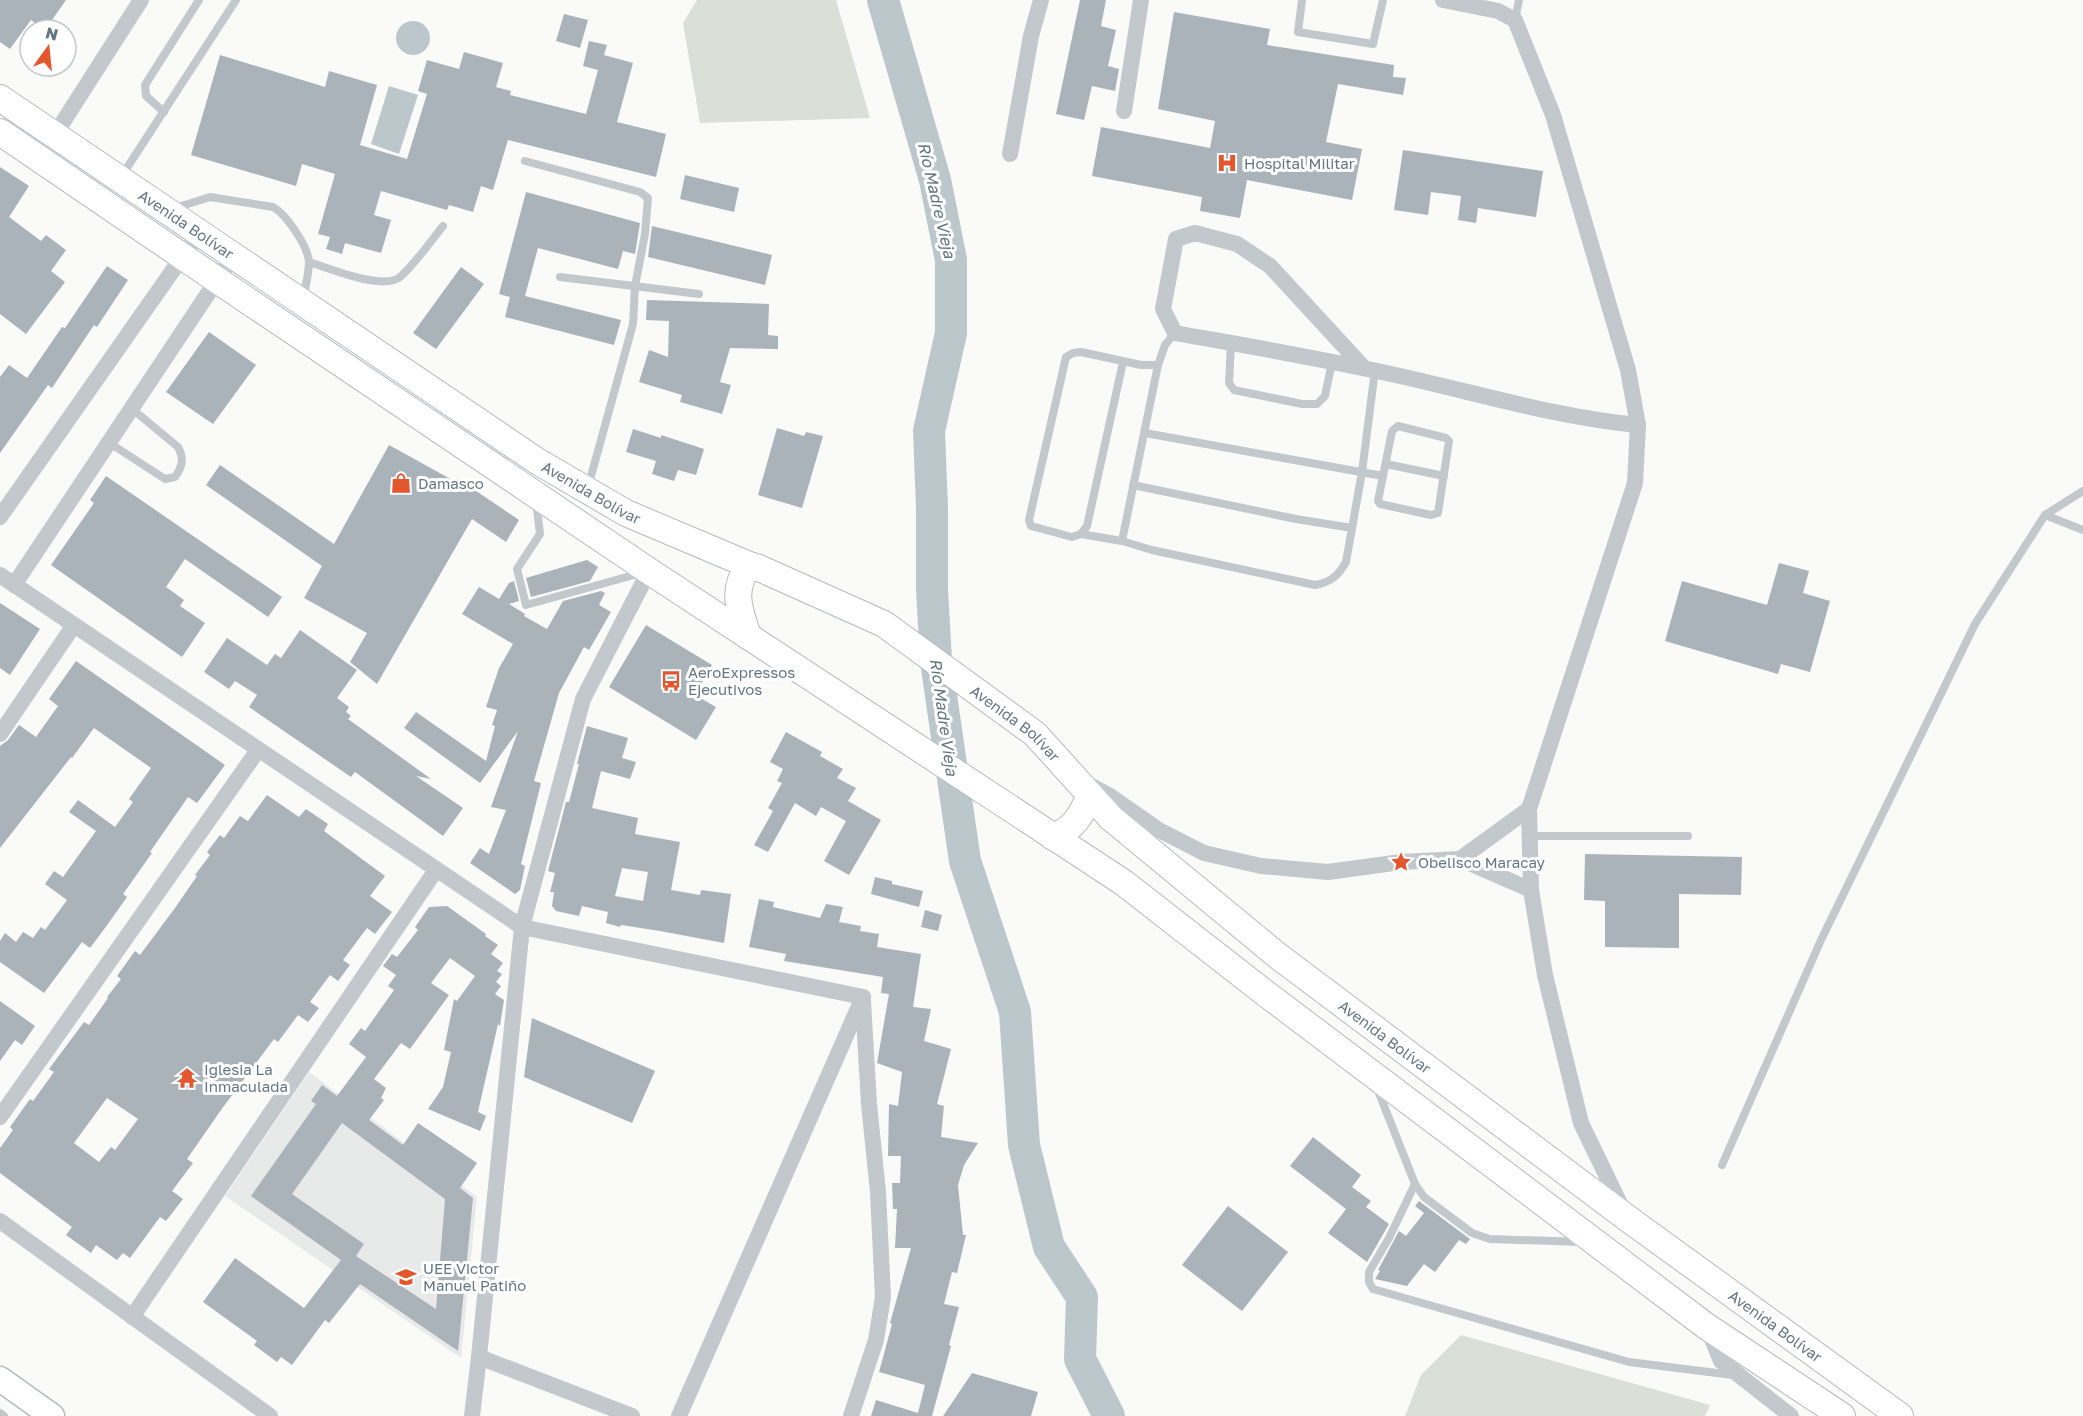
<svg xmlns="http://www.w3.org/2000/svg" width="2083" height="1416" font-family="'Golos Text',sans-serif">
<rect width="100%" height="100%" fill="#fafaf8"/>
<path fill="#e8e9e9" d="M 309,1072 L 477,1197 L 461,1358 L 225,1196 Z"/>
<g fill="#dadfd7">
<path d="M 697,0 L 836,0 L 870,118 L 700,123 L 683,23 Z"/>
<path d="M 1461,1335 L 1710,1405 L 1705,1416 L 1405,1416 L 1421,1375 Z"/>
</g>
<g fill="#bbc7cb">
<circle cx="413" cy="38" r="17"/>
<path d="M 389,86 L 418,95 L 399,154 L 371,144 Z"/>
</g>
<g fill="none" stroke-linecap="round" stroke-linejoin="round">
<path stroke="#bbc7cb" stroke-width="32" d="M 883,0 L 935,180 L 951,260 L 951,333 L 929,431 L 932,508 L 932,590 L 936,661 L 965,861 L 1015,1012 L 1024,1145 L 1049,1247 L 1082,1297 L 1080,1359 L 1109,1416"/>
</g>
<g fill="#aab3b9" fill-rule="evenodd">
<path d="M 0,0 L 66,0 L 45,30 L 31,20 L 10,49 L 0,42 Z"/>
<path d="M 1080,0 L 1106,0 L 1101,26 L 1116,30 L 1108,66 L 1119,69 L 1115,91 L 1092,86 L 1084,120 L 1056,114 Z"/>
<path d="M 1174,12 L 1270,29 L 1267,45 L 1394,65 L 1393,77 L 1406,78 L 1403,95 L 1338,84 L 1326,142 L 1362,149 L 1352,200 L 1247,180 L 1240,218 L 1200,211 L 1202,197 L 1092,176 L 1101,127 L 1210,148 L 1215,121 L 1158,109 Z"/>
<path d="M 564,14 L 588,20 L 580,48 L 556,41 Z"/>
<path d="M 589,41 L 607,45 L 604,55 L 633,63 L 617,122 L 666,134 L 656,177 L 508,140 L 493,190 L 481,186 L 473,212 L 449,205 L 447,210 L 381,191 L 374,215 L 391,220 L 381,253 L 345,243 L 342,254 L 326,249 L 330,237 L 318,234 L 335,174 L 302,164 L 296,186 L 191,155 L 220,55 L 325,87 L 329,71 L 377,85 L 360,145 L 407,159 L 427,94 L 418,91 L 427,60 L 459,69 L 464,52 L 503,63 L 496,87 L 511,91 L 510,95 L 586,114 L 598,70 L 583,66 Z"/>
<path d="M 1403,150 L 1543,171 L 1536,217 L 1478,208 L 1476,223 L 1458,220 L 1461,196 L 1431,192 L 1428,215 L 1394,210 Z"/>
<path d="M 0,167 L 29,186 L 9,217 L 41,241 L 46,235 L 66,250 L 51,271 L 65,282 L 26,334 L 0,314 Z"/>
<path d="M 685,175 L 739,188 L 734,212 L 680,199 Z"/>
<path d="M 526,192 L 640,223 L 635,254 L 623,251 L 618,269 L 538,248 L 525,296 L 621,320 L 614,345 L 505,317 L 510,297 L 499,294 Z"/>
<path d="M 652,226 L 772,255 L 765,285 L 648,257 Z"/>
<path d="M 107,266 L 128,280 L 97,327 L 94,325 L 52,388 L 48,385 L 0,453 L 0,377 L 9,365 L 27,378 L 62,327 L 65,328 Z"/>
<path d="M 461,267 L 484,284 L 436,349 L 413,333 Z"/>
<path d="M 647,300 L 769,304 L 768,335 L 778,336 L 778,349 L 730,348 L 720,382 L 731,385 L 722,414 L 680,402 L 682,395 L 639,382 L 649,350 L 668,357 L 669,321 L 646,320 Z"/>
<path d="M 209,332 L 256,365 L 213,424 L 166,392 Z"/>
<path d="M 777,428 L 804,436 L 806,432 L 823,436 L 802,508 L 758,495 Z"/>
<path d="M 633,429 L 661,438 L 661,435 L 704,449 L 696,475 L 678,470 L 674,481 L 652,474 L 656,461 L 626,452 Z"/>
<path d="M 389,445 L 456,482 L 457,478 L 519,520 L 506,542 L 472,519 L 377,684 L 350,662 L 367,633 L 304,598 L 322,566 L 206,485 L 220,465 L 334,544 Z"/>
<path d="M 106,476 L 282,597 L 268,617 L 185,559 L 166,587 L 184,600 L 180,606 L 205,623 L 182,657 L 51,565 L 94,503 L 90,500 Z"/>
<path d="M 587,560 L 598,567 L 590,581 L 531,597 L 526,578 Z"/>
<path d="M 1779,563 L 1809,571 L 1803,593 L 1830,601 L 1810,672 L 1781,664 L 1778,674 L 1665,641 L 1682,581 L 1767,605 Z"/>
<path d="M 514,581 L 519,601 L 509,604 L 525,614 L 524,616 L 547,629 L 563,601 L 601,591 L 605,593 L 599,605 L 611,612 L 589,650 L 584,647 L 559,693 L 534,781 L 541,783 L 521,864 L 525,866 L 520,890 L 515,894 L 470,863 L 480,848 L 489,854 L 506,810 L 491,807 L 518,731 L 480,783 L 404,728 L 416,712 L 486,761 L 495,726 L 492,725 L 497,710 L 486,707 L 499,668 L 513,644 L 462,614 L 479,587 L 499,599 L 509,583 Z"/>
<path d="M 0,603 L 40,629 L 10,675 L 0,668 Z"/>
<path d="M 646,625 L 712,665 L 695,695 L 716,707 L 696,740 L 609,687 Z"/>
<path d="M 300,630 L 357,670 L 337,698 L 349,707 L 346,712 L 351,716 L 348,719 L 431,779 L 416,776 L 463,808 L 443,836 L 355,772 L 351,777 L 249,707 L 257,695 L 235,681 L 229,689 L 204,672 L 227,638 L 267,665 L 275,654 L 281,658 Z"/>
<path d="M 76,661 L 225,765 L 197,803 L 188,797 L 150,852 L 152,853 L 123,894 L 127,897 L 105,928 L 90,948 L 82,942 L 44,993 L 0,962 L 0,941 L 5,933 L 16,942 L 23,932 L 33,938 L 41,927 L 45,930 L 67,900 L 45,884 L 54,871 L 63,877 L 96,831 L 69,812 L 78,800 L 115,827 L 133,802 L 129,799 L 151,768 L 94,728 L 72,758 L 71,757 L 0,848 L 0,746 L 8,740 L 19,725 L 36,737 L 58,706 L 49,699 Z"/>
<path d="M 587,726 L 628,738 L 622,758 L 636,762 L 630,779 L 601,771 L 592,808 L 638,818 L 635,834 L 680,842 L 671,890 L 700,895 L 701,890 L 731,894 L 724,943 L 660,931 L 621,925 L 620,927 L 606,923 L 608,912 L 582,906 L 579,916 L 556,911 L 552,906 L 554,892 L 550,892 L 555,873 L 548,871 L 566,802 L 569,802 L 579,764 L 577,764 ZM 622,868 L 648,872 L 643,901 L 615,896 Z"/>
<path d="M 786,732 L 822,752 L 820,756 L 843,769 L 837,778 L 856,788 L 848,801 L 881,820 L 849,875 L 824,861 L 846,821 L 821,807 L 816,816 L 795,803 L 768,852 L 754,845 L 773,811 L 768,808 L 782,783 L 777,781 L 783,769 L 770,762 Z"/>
<path d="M 267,795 L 299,817 L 306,809 L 328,824 L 324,831 L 385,876 L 370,896 L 392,912 L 375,934 L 367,928 L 343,960 L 350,965 L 338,981 L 330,975 L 310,1002 L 319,1008 L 308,1022 L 298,1015 L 278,1042 L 274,1039 L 221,1110 L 187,1159 L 193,1163 L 172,1191 L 183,1199 L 166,1221 L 160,1217 L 130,1258 L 123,1253 L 117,1260 L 96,1245 L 91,1253 L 66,1235 L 72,1227 L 0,1173 L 0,1148 L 13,1130 L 10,1127 L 30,1099 L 33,1101 L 54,1072 L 49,1069 L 84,1022 L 89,1025 L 108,998 L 107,997 L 121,979 L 117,976 L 135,951 L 140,955 L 175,908 L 197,876 L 195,875 L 210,855 L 207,852 L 220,835 L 224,838 L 240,816 L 248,821 ZM 107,1098 L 138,1119 L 115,1150 L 111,1147 L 99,1162 L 74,1143 Z"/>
<path d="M 1585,854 L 1742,857 L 1741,895 L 1679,894 L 1679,948 L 1605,947 L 1605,901 L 1584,900 Z"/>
<path d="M 875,877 L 892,881 L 892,884 L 923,891 L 919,907 L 871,894 Z"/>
<path d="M 759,899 L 774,902 L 773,907 L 820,918 L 826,904 L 843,907 L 839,922 L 861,926 L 860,931 L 879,934 L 877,947 L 921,954 L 913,1007 L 931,1009 L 924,1041 L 951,1049 L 937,1104 L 944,1106 L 941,1137 L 978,1143 L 964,1165 L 958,1185 L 963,1235 L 966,1235 L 957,1273 L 952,1272 L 944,1304 L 959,1307 L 949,1345 L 951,1346 L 932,1416 L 871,1416 L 876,1400 L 918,1413 L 925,1385 L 879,1372 L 892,1324 L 890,1323 L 911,1248 L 895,1248 L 897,1209 L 893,1209 L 892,1183 L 900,1183 L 901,1156 L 888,1156 L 889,1104 L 898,1106 L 902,1072 L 877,1063 L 889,994 L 881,993 L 883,977 L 784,961 L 786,954 L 749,947 Z"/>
<path d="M 447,906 L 486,934 L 485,936 L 498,945 L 491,954 L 503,963 L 497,971 L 502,974 L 496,982 L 501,986 L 495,994 L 504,1000 L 500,1026 L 498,1024 L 478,1112 L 486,1116 L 480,1131 L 428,1109 L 443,1087 L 451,1052 L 444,1050 L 454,999 L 457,1001 L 475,976 L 450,958 L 431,983 L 449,995 L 410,1049 L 401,1043 L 374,1079 L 386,1088 L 381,1098 L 384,1100 L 369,1120 L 403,1145 L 418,1123 L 477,1163 L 460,1188 L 473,1198 L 458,1351 L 360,1284 L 329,1323 L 325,1320 L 292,1365 L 281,1357 L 277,1362 L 254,1345 L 257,1341 L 203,1302 L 235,1258 L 304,1308 L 341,1260 L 251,1196 L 316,1104 L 311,1101 L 322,1085 L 337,1096 L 366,1057 L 349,1044 L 361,1028 L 365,1031 L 394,990 L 388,986 L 396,975 L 383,966 L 392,954 L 397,957 L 418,930 L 415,927 L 429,907 ZM 342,1123 L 445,1199 L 436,1309 L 356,1256 L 364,1244 L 292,1194 Z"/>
<path d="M 925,910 L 942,915 L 938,931 L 921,927 Z"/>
<path d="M 0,1001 L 35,1026 L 22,1045 L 15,1040 L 0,1061 Z"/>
<path d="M 532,1018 L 655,1071 L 632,1123 L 524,1077 Z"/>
<path d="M 1313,1137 L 1361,1175 L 1352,1187 L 1371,1201 L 1366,1207 L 1389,1224 L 1367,1262 L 1328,1233 L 1346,1209 L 1290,1166 Z"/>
<path d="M 1419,1201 L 1470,1239 L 1466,1244 L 1459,1240 L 1435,1272 L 1424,1264 L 1407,1286 L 1375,1279 L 1380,1271 L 1378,1270 L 1399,1231 L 1406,1236 L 1424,1213 L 1415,1206 Z"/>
<path d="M 1228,1206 L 1288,1252 L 1242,1311 L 1182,1265 Z"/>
<path d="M 972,1373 L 1038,1392 L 1031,1416 L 943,1416 Z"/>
</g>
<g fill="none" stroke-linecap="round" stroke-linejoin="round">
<g stroke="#b3babf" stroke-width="27">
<path id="secondary" d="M 0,1379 L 52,1416"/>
</g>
<g stroke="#b5babe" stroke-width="28">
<g id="primary">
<path id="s1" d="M 0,98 L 537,461 L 626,513 L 749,565 L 759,568 L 884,624 L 1035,734 L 1111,818 L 1278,956 L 1627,1218 L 1900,1416"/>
<path d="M 0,132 L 217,280 L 649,571 L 1124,883 L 1265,993 L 1706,1326 L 1842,1416"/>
<path d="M 748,636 C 739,608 731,591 749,565"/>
<path d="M 1053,837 C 1074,829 1081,815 1090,796"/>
</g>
</g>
<g stroke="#c3c8cc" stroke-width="8">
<path d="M 1302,0 L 1298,32 L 1373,44 L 1383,0"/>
<path d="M 1515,20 L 1519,0"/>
<path d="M 164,112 L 146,96 L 145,85 L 199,0"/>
<path d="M 525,161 L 640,192 L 648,198 L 645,234 L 635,286 L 633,324 L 588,487"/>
<path d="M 121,177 L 236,0"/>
<path d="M 172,209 L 210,197 L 273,207 C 286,214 308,246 309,262 C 309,274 305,288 303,299"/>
<path d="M 309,262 C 328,268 383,291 400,277 C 414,265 431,241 443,226"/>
<path d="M 560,277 L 699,294"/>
<path d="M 1231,343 L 1229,383 L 1234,390 L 1302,404 L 1317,404 L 1325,396 L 1332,362"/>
<path d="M 1123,362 L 1087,526 L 1081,534 L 1072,537 L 1031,526 L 1029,520 L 1066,357 L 1073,353 L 1081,352 L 1141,365 L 1158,365"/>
<path d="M 1398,426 L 1446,438 L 1449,441 L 1438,513 L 1431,515 L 1380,504 L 1378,501 L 1392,431 Z"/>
<path d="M 1145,433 L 1383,476"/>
<path d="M 108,442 L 165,479 L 175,477 C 183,466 184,458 178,447 L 131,408"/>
<path d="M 1386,464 L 1444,476"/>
<path d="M 1133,485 L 1296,519 L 1352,528"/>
<path d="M 536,501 L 540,534 L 517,569 L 526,605 L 641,573"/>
<path d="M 2045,515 L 2083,530"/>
<path d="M 1081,534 L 1122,541 L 1152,550 L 1315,585 C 1331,582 1338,576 1346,562 L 1362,472 L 1375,370"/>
<path d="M 1122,541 L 1158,365 L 1165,345 L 1175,333"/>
<path d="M 1529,836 L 1688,836"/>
<path d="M 1377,1088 L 1415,1184 L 1424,1197 L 1472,1233 L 1490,1239 L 1582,1242"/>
<path d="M 1722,1165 L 1821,940 L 1975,624 L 2045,515 L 2083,491"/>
<path d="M 1415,1184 L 1389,1238 L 1369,1272 L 1369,1282 L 1373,1289 L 1629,1362 L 1733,1375"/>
<path d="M 0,1413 L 4,1416"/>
</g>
<g stroke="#c3c8cc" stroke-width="16">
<path d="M 1443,0 L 1498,11 L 1515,20 L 1553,115 L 1628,370 L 1638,425 L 1635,483 L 1529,809 L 1531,890 L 1545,975 L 1581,1123 L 1624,1212"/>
<path d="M 1124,111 L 1141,0"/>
<path d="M 54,136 L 141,0"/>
<path d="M 1010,154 L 1031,36 L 1041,0"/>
<path d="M 1364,368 L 1270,266 L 1237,244 L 1195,233 L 1176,239 L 1163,309 L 1175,333 C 1253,347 1331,360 1409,378 C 1484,395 1561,418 1638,425"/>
<path d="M 0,517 L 199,233"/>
<path d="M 0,575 L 522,927 L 863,997"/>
<path d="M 14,585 L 233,256"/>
<path d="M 0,734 L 74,625"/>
<path d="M 1088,784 L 1110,796 L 1159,830 L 1204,853 L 1261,866 L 1328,872 L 1401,862 L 1460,859 L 1529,809"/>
<path d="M 1460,859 L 1531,890"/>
<path d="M 0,1117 L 258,750"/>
<path d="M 0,1221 L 270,1416"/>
<path d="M 132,1317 L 436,870"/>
<path d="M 1707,1327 L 1721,1361 L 1791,1416"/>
<path d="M 479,1357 L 632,1416"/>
<path d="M 472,1416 L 479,1357 L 522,927 L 583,699 L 649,571"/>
<path d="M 679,1416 L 863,997"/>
<path d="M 851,1416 L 876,1340 L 883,1297 L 878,1192 L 869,1104 L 863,1001"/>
</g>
<use href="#secondary" stroke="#fff" stroke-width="24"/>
<use href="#primary" stroke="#fff" stroke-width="26"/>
</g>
<defs>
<g id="hospital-bare" transform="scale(1.62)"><path d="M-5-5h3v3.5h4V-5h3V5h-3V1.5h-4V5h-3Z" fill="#e4572e" stroke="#fff" stroke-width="2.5" paint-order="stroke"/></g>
<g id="shop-bare" transform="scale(1.62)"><path d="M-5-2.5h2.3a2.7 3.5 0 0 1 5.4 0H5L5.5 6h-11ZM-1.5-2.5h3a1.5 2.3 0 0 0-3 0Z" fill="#e4572e" stroke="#fff" stroke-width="2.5" paint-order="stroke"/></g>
<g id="bus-bare" transform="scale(1.62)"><path d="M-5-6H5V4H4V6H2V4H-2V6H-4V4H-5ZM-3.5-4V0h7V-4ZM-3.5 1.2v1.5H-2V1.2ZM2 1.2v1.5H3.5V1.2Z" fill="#e4572e" stroke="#fff" stroke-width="2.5" paint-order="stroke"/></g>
<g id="sight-bare" transform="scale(1.62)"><path d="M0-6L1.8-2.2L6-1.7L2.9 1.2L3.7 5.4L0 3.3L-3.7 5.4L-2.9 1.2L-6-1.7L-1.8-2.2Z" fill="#e4572e" stroke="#fff" stroke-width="2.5" paint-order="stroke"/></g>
<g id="temple-bare" transform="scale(1.62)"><path d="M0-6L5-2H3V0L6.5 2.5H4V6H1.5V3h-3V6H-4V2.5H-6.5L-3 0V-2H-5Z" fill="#e4572e" stroke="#fff" stroke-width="2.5" paint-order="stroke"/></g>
<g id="school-bare" transform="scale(1.62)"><path d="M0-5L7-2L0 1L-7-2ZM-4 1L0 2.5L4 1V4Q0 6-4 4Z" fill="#e4572e" stroke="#fff" stroke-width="2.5" paint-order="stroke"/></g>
</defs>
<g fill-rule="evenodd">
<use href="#hospital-bare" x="1227" y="163"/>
<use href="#shop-bare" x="401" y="483"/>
<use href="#bus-bare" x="671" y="681"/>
<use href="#sight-bare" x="1401" y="862"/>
<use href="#temple-bare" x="187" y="1078"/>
<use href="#school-bare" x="406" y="1277"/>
</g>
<g text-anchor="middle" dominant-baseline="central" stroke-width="6" stroke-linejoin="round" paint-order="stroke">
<g font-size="15" fill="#657683" stroke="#fff" text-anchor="start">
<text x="1244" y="163">Hospital Militar</text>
<text x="418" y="483">Damasco</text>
<text x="688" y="672">AeroExpressos<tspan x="688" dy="17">Ejecutivos</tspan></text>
<text x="1418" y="862">Obelisco Maracay</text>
<text x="204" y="1069">Iglesia La<tspan x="204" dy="17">Inmaculada</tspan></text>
<text x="423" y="1268">UEE Victor<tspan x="423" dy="17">Manuel Patiño</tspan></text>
</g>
<g font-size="15" fill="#657683" stroke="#fff">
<text stroke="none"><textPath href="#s1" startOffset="225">Avenida Bolívar</textPath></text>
<text stroke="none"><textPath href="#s1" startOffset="711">Avenida Bolívar</textPath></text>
<text stroke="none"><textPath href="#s1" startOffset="1197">Avenida Bolívar</textPath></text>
<text stroke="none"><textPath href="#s1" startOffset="1683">Avenida Bolívar</textPath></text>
<text stroke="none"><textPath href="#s1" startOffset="2169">Avenida Bolívar</textPath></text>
</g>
<g font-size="16" font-style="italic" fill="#60757c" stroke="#fff">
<text transform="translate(937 200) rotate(77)">Río Madre Vieja</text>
<text transform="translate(944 717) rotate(82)">Río Madre Vieja</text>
</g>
</g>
<g transform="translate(48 48) rotate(15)"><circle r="28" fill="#ffffff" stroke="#c1c8cd" stroke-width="1.5"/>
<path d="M0-4.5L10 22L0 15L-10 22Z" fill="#e4572e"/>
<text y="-9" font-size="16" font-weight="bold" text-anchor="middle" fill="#657683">N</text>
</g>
</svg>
